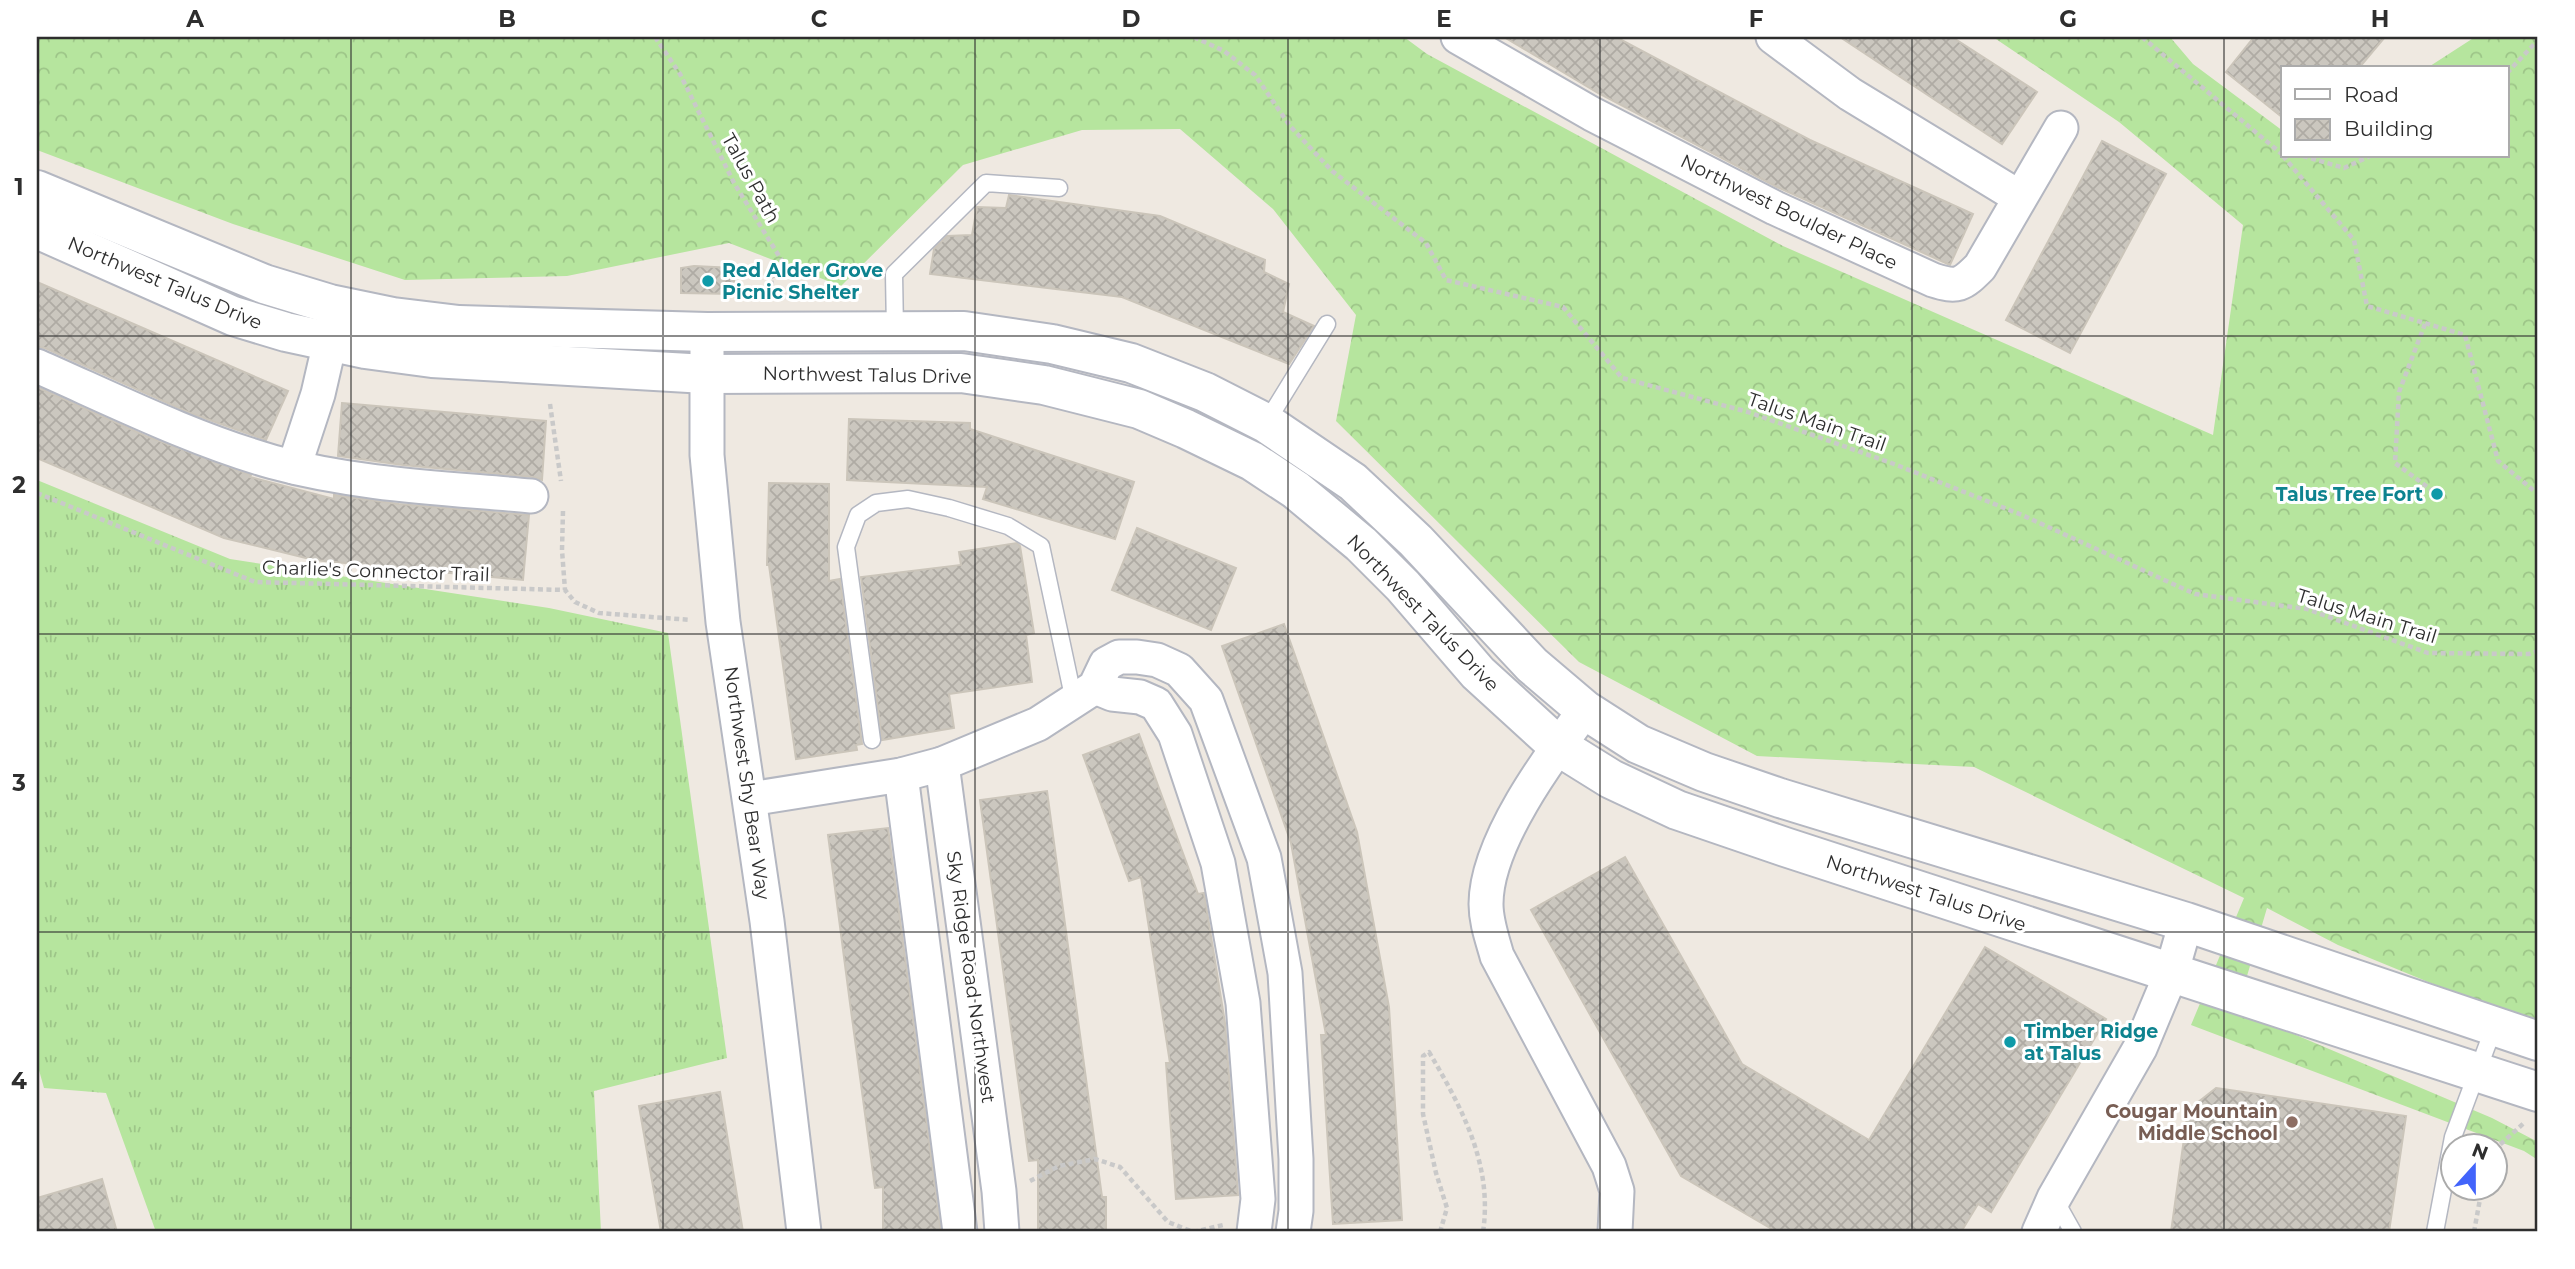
<svg xmlns="http://www.w3.org/2000/svg" width="2575" height="1269" font-family="Montserrat,sans-serif">
<defs>
<pattern id="grass-tufts" width="24" height="20" patternUnits="userSpaceOnUse" patternTransform="scale(1.75)"><rect width="24" height="20" fill="#b6e59e"/><path d="M3 7l-1-3M5 7V3M7 7l1-3M15 17l-1-3M17 17v-4M19 17l1-3" fill="none" stroke="#9dc588"/></pattern>
<pattern id="forest-crowns" width="20" height="18" patternUnits="userSpaceOnUse" patternTransform="scale(1.75)"><rect width="20" height="18" fill="#b6e59e"/><path d="M2 6a3 3 0 1 1 6 0M12 15a3 3 0 1 1 6 0" fill="none" stroke="#9dc588"/></pattern>
<pattern id="building-cross-hatch" width="8" height="8" patternUnits="userSpaceOnUse" patternTransform="scale(1.75)"><rect width="8" height="8" fill="#cbc7bf"/><path d="M0 0l8 8M0 8l8-8" fill="none" stroke="#afaba4"/></pattern>
</defs>
<rect width="100%" height="100%" fill="#efe9e1"/>
<path fill="url(#grass-tufts)" d="M 37,480 L 230,559 L 549,608 L 668,633 L 727,1058 L 594,1091 L 601,1232 L 156,1232 L 106,1093 L 44,1088 L 37,1063 Z"/>
<path fill="url(#forest-crowns)" d="M 37,37 L 1404,37 L 1427,54 L 1783,246 L 2213,435 L 2243,225 L 2119,122 L 1993,37 L 2170,37 L 2193,64 L 2283,131 L 2283,156 L 2507,156 L 2507,68 L 2427,68 L 2475,37 L 2538,37 L 2538,1027 L 2338,945 L 2267,908 L 2237,1010 L 2492,1118 L 2538,1142 L 2538,1160 L 2524,1151 L 2191,1025 L 2244,898 L 1974,767 L 1757,756 L 1579,662 L 1336,421 L 1356,315 L 1273,209 L 1180,129 L 1082,130 L 963,165 L 841,286 L 729,243 L 567,276 L 405,280 L 233,224 L 37,150 Z"/>
<g fill="url(#building-cross-hatch)" stroke="#cbc5ba" stroke-width="2">
<path d="M 1504,37 L 1616,37 L 1810,140 L 1973,214 L 1950,265 L 1948,264 L 1777,187 L 1598,93 Z"/>
<path d="M 1840,37 L 1952,37 L 2037,92 L 2002,144 Z"/>
<path d="M 2254,37 L 2385,37 L 2359,68 L 2283,68 L 2283,118 L 2226,72 Z"/>
<path d="M 2102,141 L 2166,174 L 2070,353 L 2006,320 Z"/>
<path d="M 1009,195 L 1160,216 L 1265,260 L 1264,272 L 1289,284 L 1283,312 L 1314,326 L 1289,364 L 1122,297 L 930,274 L 934,249 L 947,236 L 972,235 L 977,207 L 1006,208 Z"/>
<path d="M 694,266 L 734,268 L 734,294 L 681,293 L 681,268 Z"/>
<path d="M 37,282 L 288,391 L 266,440 L 190,413 L 45,348 L 37,347 Z"/>
<path d="M 37,387 L 146,436 L 251,475 L 250,477 L 334,499 L 334,495 L 399,504 L 529,515 L 523,580 L 314,560 L 224,538 L 37,458 Z"/>
<path d="M 342,403 L 546,421 L 542,480 L 533,477 L 403,465 L 338,456 Z"/>
<path d="M 849,419 L 970,423 L 970,429 L 1134,482 L 1115,539 L 983,499 L 987,487 L 847,480 Z"/>
<path d="M 769,483 L 829,484 L 829,581 L 840,579 L 862,744 L 856,745 L 857,750 L 796,759 L 769,565 L 767,565 Z"/>
<path d="M 1137,528 L 1236,568 L 1211,630 L 1112,590 Z"/>
<path d="M 1017,543 L 1020,546 L 1034,633 L 1026,635 L 1032,682 L 949,694 L 954,728 L 882,740 L 861,577 L 961,565 L 959,552 Z"/>
<path d="M 1284,624 L 1357,832 L 1389,1007 L 1402,1220 L 1333,1224 L 1321,1035 L 1326,1035 L 1291,843 L 1222,646 Z"/>
<path d="M 1139,734 L 1198,894 L 1204,893 L 1225,1023 L 1238,1195 L 1176,1199 L 1166,1063 L 1170,1063 L 1141,877 L 1129,881 L 1083,755 Z"/>
<path d="M 1047,791 L 1102,1197 L 1106,1197 L 1106,1232 L 1038,1232 L 1038,1160 L 1029,1161 L 980,800 Z"/>
<path d="M 888,828 L 941,1232 L 883,1232 L 883,1187 L 875,1188 L 850,1003 L 828,835 Z"/>
<path d="M 1625,857 L 1742,1064 L 1869,1140 L 1985,947 L 2106,1019 L 1991,1212 L 1978,1204 L 1961,1232 L 1777,1232 L 1681,1176 L 1531,910 Z"/>
<path d="M 2216,1088 L 2406,1116 L 2389,1232 L 2171,1232 L 2188,1110 Z"/>
<path d="M 720,1092 L 743,1232 L 661,1232 L 639,1106 Z"/>
<path d="M 102,1179 L 117,1232 L 37,1232 L 37,1198 Z"/>
</g>
<g fill="none" stroke-linecap="round" stroke-linejoin="round">
<g stroke="#b4b7c1" stroke-width="19">
<g id="service">
<path d="M 895,331 L 894,274 L 986,183 L 1059,188"/>
<path d="M 1266,423 L 1327,324"/>
<path d="M 872,740 L 846,547 L 858,515 L 876,503 L 908,499 L 949,508 L 1008,526 L 1041,546 L 1074,701"/>
<path d="M 2055,1200 L 2073,1232"/>
<path d="M 2435,1232 L 2453,1137 L 2494,1027"/>
</g>
</g>
<g stroke="#b4b7c1" stroke-width="37">
<g id="minor">
<path d="M 1458,37 L 1592,114 L 1775,208 L 1933,280 C 1958,288 1962,285 1980,267 L 2061,128"/>
<path d="M 1773,37 L 1850,94 L 2019,197"/>
<path d="M 707,332 L 707,455 L 723,622 L 767,921 L 804,1232"/>
<path d="M 37,366 C 114,400 192,439 273,462 C 357,485 445,488 531,496"/>
<path d="M 294,467 L 318,394 L 330,342"/>
<path d="M 1095,687 L 1112,694 L 1140,697 L 1156,704 L 1175,734 L 1218,863 L 1243,1003 L 1258,1199 L 1254,1232"/>
<path d="M 1585,710 C 1549,758 1486,843 1486,904 C 1486,922 1492,938 1497,956 L 1609,1166 L 1617,1191 L 1615,1232"/>
<path d="M 942,764 L 999,1191 L 1002,1232"/>
<path d="M 901,775 L 960,1232"/>
<path d="M 750,799 L 901,775 L 942,764 L 1038,724 L 1095,687 L 1106,664 L 1119,657 L 1137,657 L 1157,660 L 1179,670 L 1206,700 L 1264,858 L 1285,973 L 1296,1159 L 1296,1211 L 1293,1232"/>
<path d="M 2039,1232 L 2054,1198 L 2140,1048 L 2171,974 L 2186,922"/>
</g>
</g>
<g stroke="#b4b7c1" stroke-width="42">
<g id="tertiary">
<path d="M 37,190 L 264,284 L 330,304 L 393,317 L 459,325 L 707,332 L 964,331 L 1052,344 L 1131,363 L 1205,392 L 1266,423 L 1353,482 L 1416,541 L 1532,665 L 1585,710 L 1638,744 L 1704,772 L 1780,798 L 2186,922 L 2538,1041"/>
<path d="M 37,229 L 233,316 L 286,332 L 365,349 L 432,358 L 706,374 L 961,373 L 1044,385 L 1139,409 L 1186,429 L 1252,461 L 1296,490 L 1361,544 L 1403,586 L 1478,673 L 1558,746 L 1611,779 L 1677,810 L 1785,847 L 2538,1092"/>
</g>
</g>
<g stroke="#c9c9c9" stroke-width="4.5" stroke-dasharray="5 3.5" stroke-linecap="butt">
<path d="M 655,37 L 680,74 L 734,183 L 787,269 L 771,277 L 773,296"/>
<path d="M 1194,37 L 1224,51 L 1255,75 L 1290,126 L 1332,171 L 1426,243 L 1446,280 L 1563,307 L 1622,378 L 1748,412 L 1894,464 L 2022,515 L 2195,594 L 2307,609 L 2428,653 L 2529,654 L 2538,651"/>
<path d="M 2142,37 L 2283,155"/>
<path d="M 2507,73 L 2538,40"/>
<path d="M 2283,156 L 2354,240 L 2367,306 L 2465,335 L 2498,461 L 2538,494"/>
<path d="M 2303,156 L 2344,168 L 2370,156"/>
<path d="M 2425,324 L 2399,392 L 2395,463 L 2437,494"/>
<path d="M 550,404 L 561,481"/>
<path d="M 37,493 L 255,582 L 565,590 L 575,602 L 599,613 L 691,620"/>
<path d="M 563,511 L 562,550 L 565,590"/>
<path d="M 2494,1150 L 2524,1123"/>
<path d="M 1030,1181 L 1059,1166 L 1095,1159 L 1120,1167 L 1168,1222 L 1193,1232 L 1223,1225"/>
<path d="M 1440,1232 L 1447,1208 L 1436,1173 L 1423,1114 L 1423,1056 L 1429,1052 C 1462,1108 1493,1165 1483,1232"/>
<path d="M 2474,1232 L 2482,1188"/>
</g>
<use href="#service" stroke="#fff" stroke-width="16"/>
<use href="#minor" stroke="#fff" stroke-width="33"/>
<use href="#tertiary" stroke="#fff" stroke-width="38"/>
</g>
<path fill="none" stroke="#2e2e2e" stroke-width="2" stroke-opacity="0.55" d="M 351,37 L 351,1232M 663,37 L 663,1232M 975,37 L 975,1232M 1288,37 L 1288,1232M 1600,37 L 1600,1232M 1912,37 L 1912,1232M 2224,37 L 2224,1232M 37,336 L 2538,336M 37,634 L 2538,634M 37,932 L 2538,932"/>
<g fill="#0f9aa8" stroke="#fff" stroke-width="2.5">
<circle cx="708" cy="281" r="7"/>
<circle cx="2437" cy="494" r="7"/>
<circle cx="2010" cy="1042" r="7"/>
</g>
<circle fill="#8d6e63" stroke="#fff" stroke-width="2.5" cx="2292" cy="1122" r="7"/>
<g text-anchor="middle" dominant-baseline="central" stroke-width="6" stroke-linejoin="round" paint-order="stroke">
<g font-size="19" fill="#2e2e2e" stroke="#fff">
<text transform="translate(751 178) rotate(61)">Talus Path</text>
<text transform="translate(1789 212) rotate(26)">Northwest Boulder Place</text>
<text transform="translate(165 283) rotate(23)">Northwest Talus Drive</text>
<text transform="translate(867 375) rotate(1)">Northwest Talus Drive</text>
<text transform="translate(1817 422) rotate(19)">Talus Main Trail</text>
<text transform="translate(376 571) rotate(2)">Charlie's Connector Trail</text>
<text transform="translate(1423 613) rotate(46)">Northwest Talus Drive</text>
<text transform="translate(2367 616) rotate(17)">Talus Main Trail</text>
<text transform="translate(747 783) rotate(82)">Northwest Shy Bear Way</text>
<text transform="translate(1926 893) rotate(18)">Northwest Talus Drive</text>
<text transform="translate(971 977) rotate(82)">Sky Ridge Road Northwest</text>
</g>
<g font-size="19" font-weight="bold" fill="#0d838f" stroke="#fff" text-anchor="start">
<text x="722" y="270">Red Alder Grove<tspan x="722" dy="22">Picnic Shelter</tspan></text>
<text x="2423" y="494" text-anchor="end">Talus Tree Fort</text>
<text x="2024" y="1031">Timber Ridge<tspan x="2024" dy="22">at Talus</tspan></text>
</g>
<g font-size="19" font-weight="bold" fill="#785e54" stroke="#fff" text-anchor="end">
<text x="2278" y="1111">Cougar Mountain<tspan x="2278" dy="22">Middle School</tspan></text>
</g>
</g>
<rect width="2575" height="1269" fill="none" stroke="#ffffff" stroke-width="77"/>
<rect x="2281" y="66" width="228" height="91" fill="#ffffff" stroke="#ababab" stroke-width="2"/>
<rect x="2295" y="89" width="35" height="10" fill="#ffffff" stroke="#ababab" stroke-width="2"/>
<text x="2344" y="102" font-size="21" fill="#2e2e2e">Road</text>
<rect x="2295" y="119" width="35" height="21" fill="url(#building-cross-hatch)" stroke="#ababab" stroke-width="2"/>
<text x="2344" y="136" font-size="21" fill="#2e2e2e">Building</text>
<g transform="translate(2474 1167) rotate(21)"><circle r="33" fill="#ffffff" stroke="#ababab" stroke-width="2"/>
<path d="M0-5L12 26L0 18L-12 26Z" fill="#4264fb"/>
<text y="-10" font-size="19" font-weight="bold" text-anchor="middle" fill="#2e2e2e">N</text>
</g>
<rect x="38" y="38" width="2498" height="1192" fill="none" stroke="#2e2e2e" stroke-width="2.5"/>
<g font-size="23" text-anchor="middle" font-weight="bold" fill="#2e2e2e">
<text x="195" y="27">A</text>
<text x="507" y="27">B</text>
<text x="819" y="27">C</text>
<text x="1131" y="27">D</text>
<text x="1444" y="27">E</text>
<text x="1756" y="27">F</text>
<text x="2068" y="27">G</text>
<text x="2380" y="27">H</text>
<text x="19" y="195">1</text>
<text x="19" y="493">2</text>
<text x="19" y="791">3</text>
<text x="19" y="1089">4</text>
</g>
</svg>
